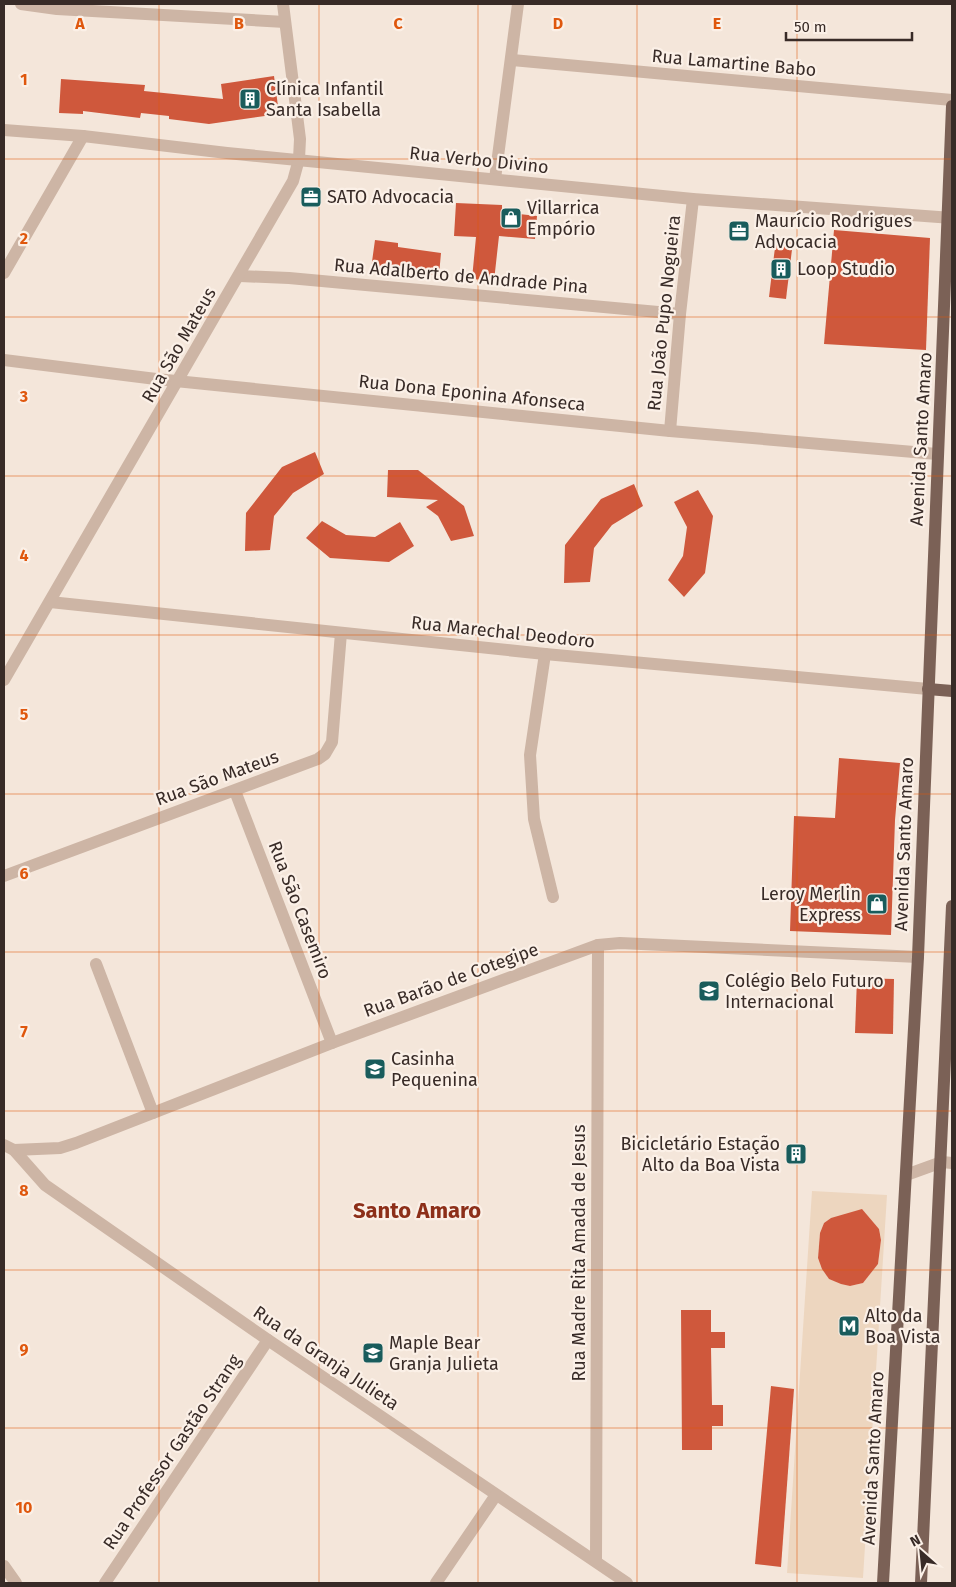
<svg xmlns="http://www.w3.org/2000/svg" width="956" height="1587" font-family="'Fira Sans',sans-serif">
<rect width="100%" height="100%" fill="#f4e6da"/>
<path fill="#edd6bf" fill-rule="evenodd" d="M 812,1191 L 887,1195 L 863,1578 L 787,1573 ZM 831,1218 L 873,1223 L 879,1229 L 881,1240 L 878,1264 L 863,1283 L 850,1286 L 829,1279 L 818,1258 L 820,1233 L 824,1223 Z"/>
<g fill="#cf583c">
<path d="M 274,76 L 279,114 L 209,124 L 169,119 L 169,116 L 141,113 L 140,118 L 83,111 L 83,114 L 59,113 L 61,79 L 145,85 L 144,91 L 223,99 L 221,84 Z"/>
<path d="M 456,203 L 502,205 L 502,212 L 537,216 L 535,239 L 499,236 L 494,281 L 472,279 L 476,237 L 454,236 Z"/>
<path d="M 834,230 L 930,238 L 926,350 L 824,344 Z"/>
<path d="M 776,239 L 793,241 L 786,299 L 769,297 Z"/>
<path d="M 375,240 L 398,243 L 398,247 L 441,253 L 439,275 L 371,269 Z"/>
<path d="M 315,452 L 324,474 L 293,493 L 274,516 L 270,550 L 245,551 L 246,513 L 282,467 Z"/>
<path d="M 388,470 L 418,470 L 464,506 L 474,536 L 451,541 L 438,516 L 426,507 L 438,500 L 387,497 Z"/>
<path d="M 634,484 L 643,506 L 612,525 L 594,548 L 590,582 L 564,583 L 565,545 L 601,499 Z"/>
<path d="M 698,490 L 713,516 L 705,573 L 684,597 L 668,580 L 683,556 L 687,527 L 674,502 Z"/>
<path d="M 322,521 L 346,535 L 375,537 L 400,522 L 414,546 L 389,562 L 330,558 L 306,538 Z"/>
<path d="M 839,758 L 900,763 L 895,820 L 891,935 L 790,931 L 794,816 L 835,818 Z"/>
<path d="M 857,978 L 894,979 L 893,1034 L 855,1033 Z"/>
<path d="M 862,1209 L 879,1229 L 881,1240 L 878,1264 L 863,1283 L 850,1286 L 841,1284 L 829,1279 L 822,1269 L 818,1258 L 820,1233 L 824,1223 L 831,1218 Z"/>
<path d="M 681,1310 L 711,1310 L 711,1332 L 725,1332 L 725,1348 L 711,1348 L 712,1405 L 723,1405 L 723,1426 L 712,1426 L 712,1450 L 682,1450 Z"/>
<path d="M 771,1386 L 794,1389 L 781,1567 L 755,1564 Z"/>
</g>
<g fill="none" stroke-linecap="round" stroke-linejoin="round">
<g stroke="#cdb5a5" stroke-width="12">
<path d="M 21,4 L 57,9 L 285,22"/>
<path d="M 512,60 L 952,100"/>
<path d="M 495,179 L 518,4"/>
<path d="M 4,273 L 83,136"/>
<path d="M 240,276 L 289,278 L 680,314"/>
<path d="M 4,360 L 156,379 L 670,431 L 937,454"/>
<path d="M 670,431 L 680,314 L 693,199"/>
<path d="M 50,602 L 545,654 L 928,689"/>
<path d="M 545,654 L 530,755 L 534,819 L 553,897"/>
<path d="M 4,680 L 293,181 L 299,159 L 300,139 L 283,4"/>
<path d="M 235,791 L 332,1043"/>
<path d="M 4,876 L 318,759 L 325,754 L 332,742 L 341,633"/>
<path d="M 96,964 L 153,1113"/>
<path d="M 4,1145 L 14,1150 L 45,1185 L 268,1340 L 627,1583"/>
<path d="M 14,1150 L 60,1148 L 76,1143 L 332,1043 L 598,945 L 620,943 L 918,957"/>
<path d="M 906,1175 L 942,1162 L 952,1163"/>
<path d="M 596,1561 L 598,945"/>
<path d="M 4,1566 L 16,1583"/>
<path d="M 105,1583 L 268,1340"/>
<path d="M 436,1583 L 496,1495"/>
</g>
<path stroke="#cdb5a5" stroke-width="12" d="M 4,130 L 83,136 L 227,153 L 693,199 L 952,218"/>
<g stroke="#7b6156" stroke-width="12">
<path d="M 928,689 L 952,691"/>
<path d="M 883,1583 L 918,957 L 952,106"/>
<path d="M 921,1583 L 952,906"/>
</g>
</g>
<path fill="none" stroke="#df570d" stroke-width="1" stroke-opacity="0.55" d="M 159,4 L 159,1583M 319,4 L 319,1583M 478,4 L 478,1583M 637,4 L 637,1583M 797,4 L 797,1583M 4,159 L 952,159M 4,317 L 952,317M 4,476 L 952,476M 4,635 L 952,635M 4,794 L 952,794M 4,952 L 952,952M 4,1111 L 952,1111M 4,1270 L 952,1270M 4,1428 L 952,1428"/>
<defs>
<g id="building-square" transform="scale(1.125)"><rect x="-9" y="-9" width="18" height="18" rx="4" fill="#195c5c" stroke="#fbf0e7"/><path d="M-4-6H4V6H1V3H-1V6H-4ZM-2.5-4.3h1.7v1.8h-1.7ZM.8-4.3h1.7v1.8H.8ZM-2.5-1h1.7V.8h-1.7ZM.8-1h1.7V.8H.8Z" fill="#fff"/></g>
<g id="office-square" transform="scale(1.125)"><rect x="-9" y="-9" width="18" height="18" rx="4" fill="#195c5c" stroke="#fbf0e7"/><path d="M-6-3h4V-5.5h4V-3h4V5H-6ZM-1-4.5V-3h2v-1.5ZM-6 0V1H6V0Z" fill="#fff"/></g>
<g id="shop-square" transform="scale(1.125)"><rect x="-9" y="-9" width="18" height="18" rx="4" fill="#195c5c" stroke="#fbf0e7"/><path d="M-5-2.5h2.3a2.7 3.5 0 0 1 5.4 0H5L5.5 6h-11ZM-1.5-2.5h3a1.5 2.3 0 0 0-3 0Z" fill="#fff"/></g>
<g id="school-square" transform="scale(1.125)"><rect x="-9" y="-9" width="18" height="18" rx="4" fill="#195c5c" stroke="#fbf0e7"/><path d="M0-5L7-2L0 1L-7-2ZM-4 1L0 2.5L4 1V4Q0 6-4 4Z" fill="#fff"/></g>
<g id="metro-square" transform="scale(1.125)"><rect x="-9" y="-9" width="18" height="18" rx="4" fill="#195c5c" stroke="#fbf0e7"/><path d="M-5.5 5V-5H-3L0 0L3-5H5.5V5H3V-.5L0 4L-3-.5V5Z" fill="#fff"/></g>
</defs>
<g fill-rule="evenodd">
<use href="#building-square" x="250" y="99"/>
<use href="#office-square" x="311" y="197"/>
<use href="#shop-square" x="511" y="218"/>
<use href="#office-square" x="739" y="231"/>
<use href="#building-square" x="781" y="269"/>
<use href="#shop-square" x="877" y="904"/>
<use href="#school-square" x="709" y="991"/>
<use href="#school-square" x="375" y="1069"/>
<use href="#building-square" x="796" y="1154"/>
<use href="#metro-square" x="849" y="1326"/>
<use href="#school-square" x="373" y="1353"/>
</g>
<g text-anchor="middle" dominant-baseline="central" stroke-width="4.5" stroke-linejoin="round" paint-order="stroke">
<g font-size="18" fill="#382b27" stroke="#fbf0e7">
<text transform="translate(734 63) rotate(5)">Rua Lamartine Babo</text>
<text transform="translate(479 160) rotate(6)">Rua Verbo Divino</text>
<text transform="translate(461 276) rotate(5)">Rua Adalberto de Andrade Pina</text>
<text transform="translate(664 313) rotate(-84)">Rua João Pupo Nogueira</text>
<text transform="translate(179 345) rotate(-60)">Rua São Mateus</text>
<text transform="translate(472 393) rotate(6)">Rua Dona Eponina Afonseca</text>
<text transform="translate(921 439) rotate(-87)">Avenida Santo Amaro</text>
<text transform="translate(503 632) rotate(6)">Rua Marechal Deodoro</text>
<text transform="translate(217 778) rotate(-20)">Rua São Mateus</text>
<text transform="translate(904 844) rotate(-88)">Avenida Santo Amaro</text>
<text transform="translate(300 910) rotate(69)">Rua São Casemiro</text>
<text transform="translate(451 980) rotate(-20)">Rua Barão de Cotegipe</text>
<text transform="translate(579 1253) rotate(-90)">Rua Madre Rita Amada de Jesus</text>
<text transform="translate(326 1358) rotate(34)">Rua da Granja Julieta</text>
<text transform="translate(172 1452) rotate(-56)">Rua Professor Gastão Strang</text>
<text transform="translate(873 1458) rotate(-87)">Avenida Santo Amaro</text>
</g>
<g font-size="18" fill="#382b27" stroke="#fbf0e7" text-anchor="start">
<text x="266" y="89">Clínica Infantil<tspan x="266" dy="21">Santa Isabella</tspan></text>
<text x="327" y="197">SATO Advocacia</text>
<text x="527" y="208">Villarrica<tspan x="527" dy="21">Empório</tspan></text>
<text x="755" y="221">Maurício Rodrigues<tspan x="755" dy="21">Advocacia</tspan></text>
<text x="797" y="269">Loop Studio</text>
<text x="861" y="894" text-anchor="end">Leroy Merlin<tspan x="861" dy="21">Express</tspan></text>
<text x="725" y="981">Colégio Belo Futuro<tspan x="725" dy="21">Internacional</tspan></text>
<text x="391" y="1059">Casinha<tspan x="391" dy="21">Pequenina</tspan></text>
<text x="780" y="1144" text-anchor="end">Bicicletário Estação<tspan x="780" dy="21">Alto da Boa Vista</tspan></text>
<text x="865" y="1316">Alto da<tspan x="865" dy="21">Boa Vista</tspan></text>
<text x="389" y="1343">Maple Bear<tspan x="389" dy="21">Granja Julieta</tspan></text>
</g>
<g font-size="22" font-weight="bold" fill="#8d2f19" stroke="#fbf0e7">
<text x="417" y="1210">Santo Amaro</text>
</g>
</g>
<g font-size="16" text-anchor="middle" font-weight="bold" fill="#df570d" stroke="#fbf0e7" stroke-width="4.5" stroke-linejoin="round" paint-order="stroke">
<text x="80" y="29">A</text>
<text x="239" y="29">B</text>
<text x="398" y="29">C</text>
<text x="558" y="29">D</text>
<text x="717" y="29">E</text>
<text x="24" y="85">1</text>
<text x="24" y="244">2</text>
<text x="24" y="402">3</text>
<text x="24" y="561">4</text>
<text x="24" y="720">5</text>
<text x="24" y="879">6</text>
<text x="24" y="1037">7</text>
<text x="24" y="1196">8</text>
<text x="24" y="1355">9</text>
<text x="24" y="1513">10</text>
</g>
<rect width="956" height="1587" fill="none" stroke="#382b27" stroke-width="10"/>
<g transform="translate(921 1552) rotate(333)" stroke="#fbf0e7" stroke-width="4" paint-order="stroke">
<path d="M0-4L9 19L0 12L-9 19Z" fill="#382b27"/>
<text y="-8" font-size="14" font-weight="bold" text-anchor="middle" fill="#382b27">N</text>
</g>
<path d="M786 32v8h126v-8" fill="none" stroke="#382b27" stroke-width="2.5"/>
<text x="794" y="32" font-size="15" fill="#382b27" stroke="#fbf0e7" stroke-width="4" paint-order="stroke">50 m</text>
</svg>
